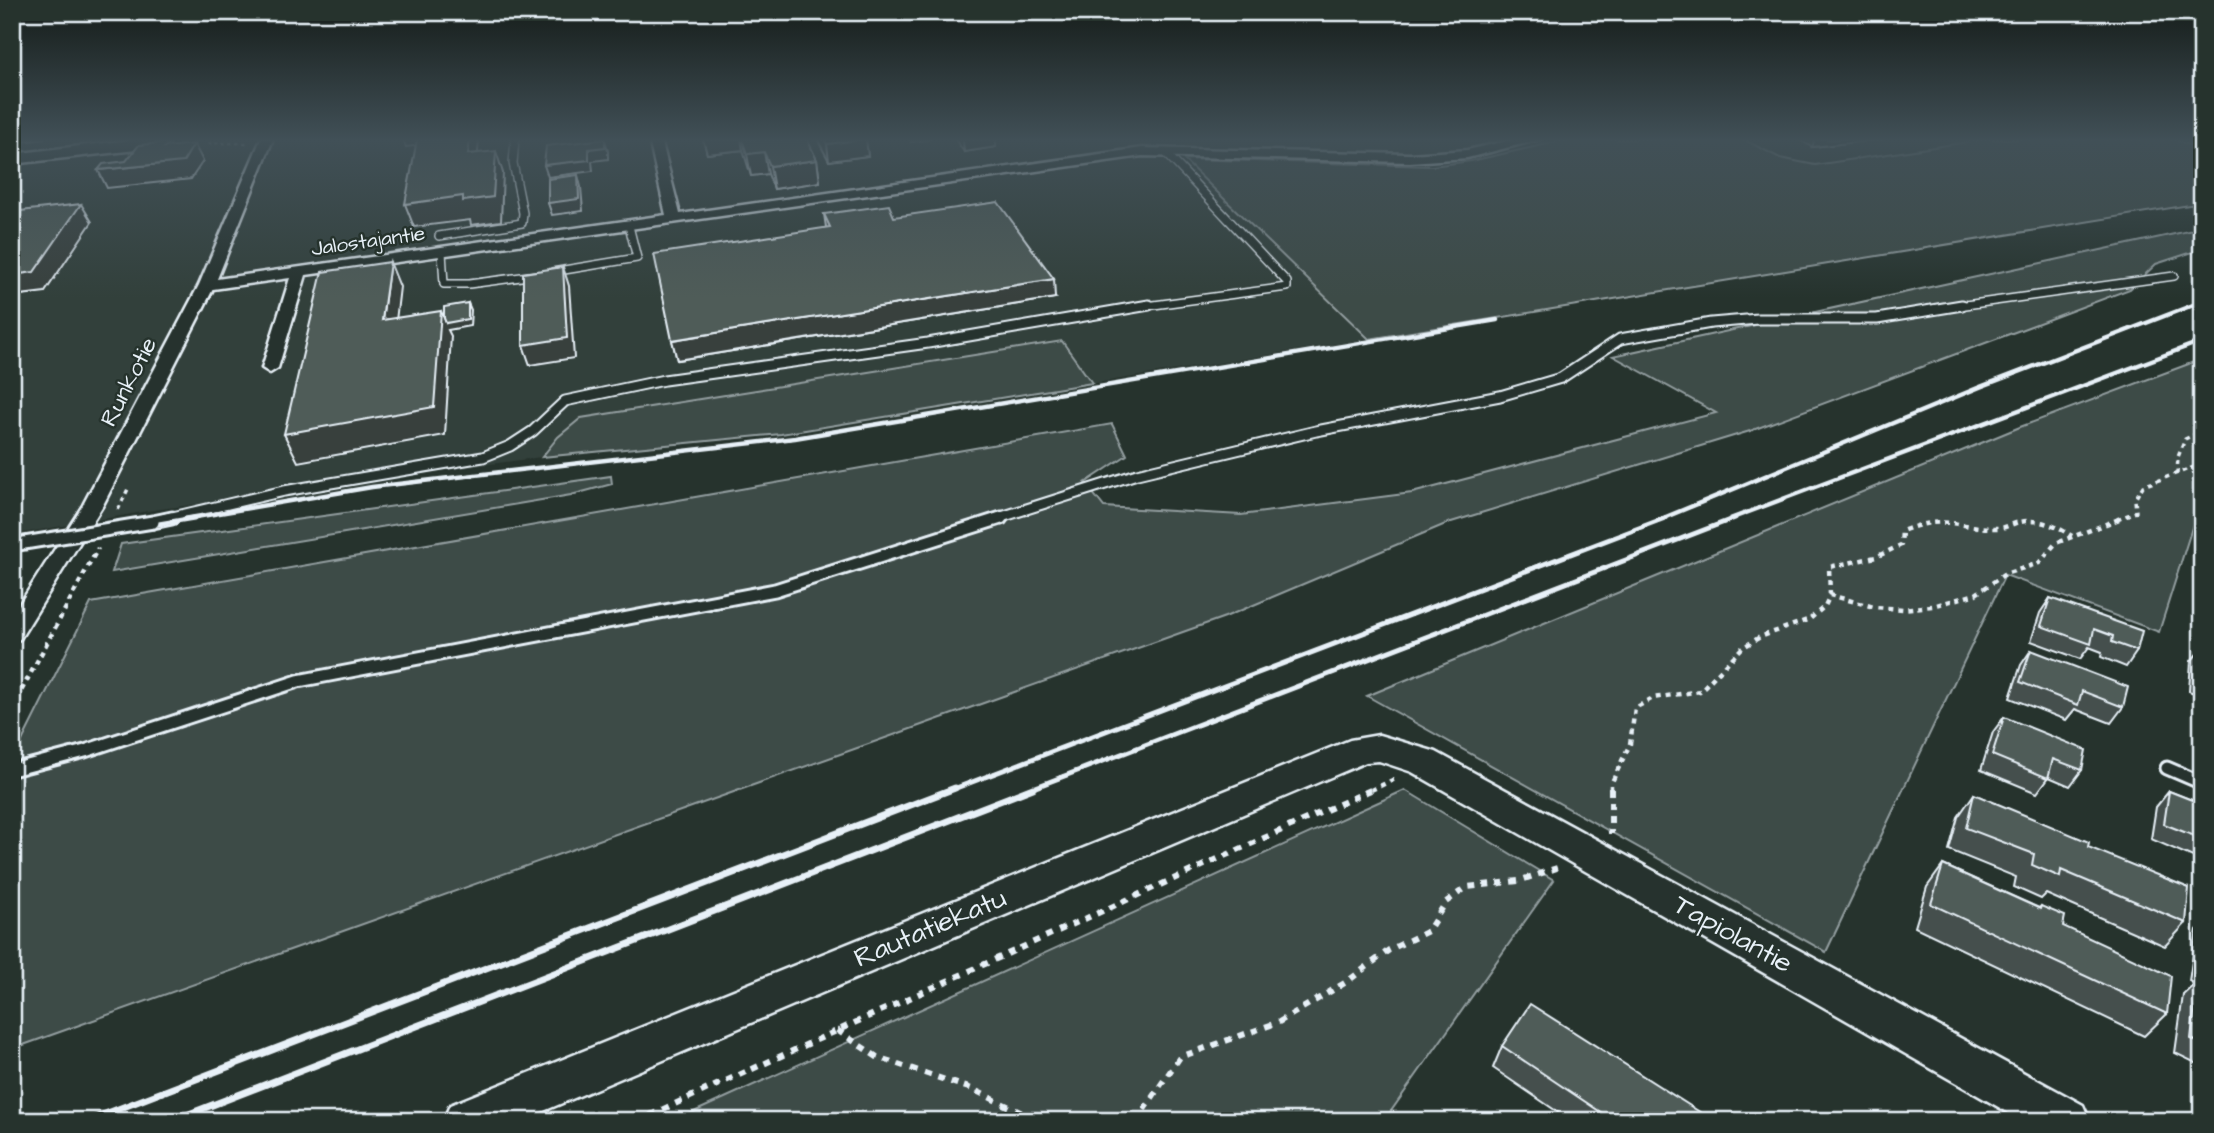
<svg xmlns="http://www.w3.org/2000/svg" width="2214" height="1133" font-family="'Architects Daughter',sans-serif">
<rect width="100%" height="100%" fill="#26332d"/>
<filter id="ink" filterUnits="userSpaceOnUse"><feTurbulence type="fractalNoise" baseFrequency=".0143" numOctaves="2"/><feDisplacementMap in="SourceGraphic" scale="14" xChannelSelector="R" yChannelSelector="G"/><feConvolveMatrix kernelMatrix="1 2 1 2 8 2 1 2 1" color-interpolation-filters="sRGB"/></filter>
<g filter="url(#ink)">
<g fill="#333f3a">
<path d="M 12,139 L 1569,139 L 1471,161 L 1432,166 L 1184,160 L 1369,339 L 781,434 L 542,457 L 154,510 L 12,535 Z"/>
<path d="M 1743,139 L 1987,139 L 1815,165 L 1780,158 Z"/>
</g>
<g fill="#3e4b47" stroke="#939ea0" stroke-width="2">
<path d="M 1569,139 L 1743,139 L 1780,158 L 1815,165 L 1987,139 L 2173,139 L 2202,149 L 2202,203 L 1369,339 L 1183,159 L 1432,166 L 1471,161 Z"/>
<path d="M 2202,228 L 2202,249 L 2156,264 L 2130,289 L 1750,431 L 1448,523 L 1225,617 L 12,1049 L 12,761 L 91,603 L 1112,424 L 1127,455 L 1085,483 L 1104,507 L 1241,515 L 1412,493 L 1716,413 L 1613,356 Z"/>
<path d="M 1062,341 L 1092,383 L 781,434 L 542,457 L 558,437 L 581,418 Z"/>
<path d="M 2202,359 L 2202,496 L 2159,632 L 2005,575 L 1826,952 L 1367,696 L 2020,427 Z"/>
<path d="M 611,476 L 612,484 L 571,495 L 112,572 L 121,544 Z"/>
<path d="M 1405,790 L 1554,880 L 1384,1121 L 674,1121 Z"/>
</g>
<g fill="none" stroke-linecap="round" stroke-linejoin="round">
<g stroke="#e8f1f8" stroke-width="10">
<g id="lane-far2">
<path d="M 439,236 L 522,223 L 523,213 L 513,163 L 515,139"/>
<path d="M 442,252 L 444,284 L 469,284 L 536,275"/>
<path d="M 552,272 L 637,258 L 629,226"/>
<path d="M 1139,307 L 1287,287 L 1287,282 L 1166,153"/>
<path d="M 1951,307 L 2174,276"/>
</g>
</g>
<g stroke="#e8f1f8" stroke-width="13">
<g id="lane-far1">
<path d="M 164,519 L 284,491 L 483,457 L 510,446 L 533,431 L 565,401 L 664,380 L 928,343 L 1149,305"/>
<path d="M 995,519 L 1137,474 L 1316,431 L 1500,396 L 1561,378 L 1620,339 L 1711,323 L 1758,319 L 1877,319 L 1962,305"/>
</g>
</g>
<g stroke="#e8f1f8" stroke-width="17">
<g id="lane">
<path d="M 153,522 L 172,518"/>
<path d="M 2167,768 L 2202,783"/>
<path d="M 12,770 L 85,751 L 298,681 L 775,590 L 1001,518"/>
</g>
</g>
<g stroke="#e8f1f8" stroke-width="5">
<path id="street" d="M 261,139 L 273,139 L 217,279 L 666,215 L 649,139 L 661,139 L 680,214 L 1142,148 L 1410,154 L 1467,150 L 1516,139 L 1541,139 L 1467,158 L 1410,162 L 1142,156 L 306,275 L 278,368 L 270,373 L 262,368 L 290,278 L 213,289 L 103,505 L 20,639 L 12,642 L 12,616 L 83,505 L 199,285 Z"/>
</g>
<g stroke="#e8f1f8" stroke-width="5">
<g id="secondary">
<path d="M 139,139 L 197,139 L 189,144 L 12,164 L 12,154 Z"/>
<path d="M 1379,735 L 1436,752 L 2083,1105 L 2090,1121 L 2023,1121 L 1412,772 L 1379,761 L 1366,762 L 520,1121 L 443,1121 L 450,1105 L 1350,740 Z"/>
</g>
</g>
<g stroke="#e8f1f8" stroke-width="2.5" stroke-dasharray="3.5 3.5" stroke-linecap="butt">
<path d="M 2193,139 L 2202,142"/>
<path d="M 208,143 L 248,143"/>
</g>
<g stroke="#e8f1f8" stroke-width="3.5" stroke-dasharray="4.5 4.5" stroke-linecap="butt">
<path d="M 2177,474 L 2178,457 L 2185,439 L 2202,431"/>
<path d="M 118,510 L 128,489"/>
<path d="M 2117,519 L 2136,512 L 2135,499 L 2143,486 L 2202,464"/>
</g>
<g stroke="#e8f1f8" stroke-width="4.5" stroke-dasharray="5 5" stroke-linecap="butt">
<path d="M 1830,595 L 1829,567 L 1876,557 L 1901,545 L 1902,531 C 1947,513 1958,529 1999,528 C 2006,528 2013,523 2020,522 C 2039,518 2056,526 2072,536"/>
<path d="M 12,708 L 98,548"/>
<path d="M 1371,790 L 1395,779"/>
<path d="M 1611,790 L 1611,784 L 1630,744 L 1635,708 L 1653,698 L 1700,691 L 1742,648 L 1760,637 L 1810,619 L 1825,606 L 1830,595 L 1874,607 L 1903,609 L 1933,606 L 1976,594 L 2005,574 L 2039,563 L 2056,543 L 2122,518"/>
</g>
<g stroke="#e8f1f8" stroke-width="6" stroke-dasharray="7 7" stroke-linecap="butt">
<path d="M 1611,788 L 1611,834"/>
<path d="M 837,1030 L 877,1057 L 972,1089 L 1039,1121"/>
<path d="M 637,1121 L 1375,788"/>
<path d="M 1136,1121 L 1180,1057 L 1279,1022 L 1348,981 L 1389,950 L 1428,931 L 1446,902 L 1467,887 L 1518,881 L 1557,868"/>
</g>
<use href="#lane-far2" stroke="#26332d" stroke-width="7"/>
<use href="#lane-far1" stroke="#26332d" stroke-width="9"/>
<use href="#lane" stroke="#26332d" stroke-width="11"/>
<use href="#street" fill="#26332d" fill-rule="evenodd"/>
<use href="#secondary" fill="#26332d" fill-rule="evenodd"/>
<path stroke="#e8f1f8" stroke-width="3.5" d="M 2189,307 L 2202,302"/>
<g stroke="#e8f1f8" stroke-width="4.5">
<path d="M 184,519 L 372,487 L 795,438 L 1497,320"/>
<path d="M 1661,519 L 1980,387 L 2193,305"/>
<path d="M 1730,519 L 2202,341"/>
</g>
<g stroke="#e8f1f8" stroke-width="5">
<path d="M 12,549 L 194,518"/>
<path d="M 951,790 L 1665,518"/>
<path d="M 1028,790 L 1735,518"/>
</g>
<g stroke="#e8f1f8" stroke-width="7">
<path d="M 87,1121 L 955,788"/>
<path d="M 171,1121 L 1033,788"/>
</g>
<g stroke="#e8f1f8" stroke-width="17" stroke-linecap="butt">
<path id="lane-bridge" d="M 12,545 L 153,522"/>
</g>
<use href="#lane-bridge" stroke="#26332d" stroke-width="11"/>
</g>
<g fill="#454f4d" stroke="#e8f1f8" stroke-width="2">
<path d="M 703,139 L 807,139 L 817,160 L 820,182 L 774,189 L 768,174 L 751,176 L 745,157 L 743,150 L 707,154 Z"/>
<path d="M 817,139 L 866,139 L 868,156 L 829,161 Z"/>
<path d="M 955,139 L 996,139 L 996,147 L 964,152 Z"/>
<path d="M 1798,139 L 1884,139 L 1812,147 Z"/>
<path d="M 824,214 L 894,217 L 1055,298 L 677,360 L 672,340 L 826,227 Z"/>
<path d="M 2050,598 L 2137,651 L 2126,667 L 2101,657 L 2102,652 L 2089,647 L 2080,659 L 2031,641 L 2040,613 Z"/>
<path d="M 2202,648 L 2202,696 L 2189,691 L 2191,661 Z"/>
<path d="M 2031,650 L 2123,707 L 2111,723 L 2075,709 L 2066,720 L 2010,698 L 2021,665 Z"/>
<path d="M 2004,717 L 2082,770 L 2070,786 L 2049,777 L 2037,793 L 1981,770 L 1993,732 Z"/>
<path d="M 2169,791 L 2202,804 L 2202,861 L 2151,839 L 2156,807 Z"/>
<path d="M 1974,794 L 2186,923 L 2165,946 L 2046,894 L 2041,899 L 2014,887 L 2016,877 L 1949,850 L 1958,817 Z"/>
<path d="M 1943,865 L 2039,908 L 2041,906 L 2063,926 L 2167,1014 L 2144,1036 L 1915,927 L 1927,887 Z"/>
<path d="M 2202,925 L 2202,1066 L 2175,1053 L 2183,995 L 2195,984 L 2189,981 L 2197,930 Z"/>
<path d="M 1502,1046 L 1703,1121 L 1571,1121 L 1493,1068 Z"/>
</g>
<g fill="#38403e" stroke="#e8f1f8" stroke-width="2">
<path d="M 12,139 L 45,139 L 12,143 Z"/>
<path d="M 403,139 L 426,139 L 428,144 L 406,147 Z"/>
<path d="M 470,139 L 479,139 L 476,177 L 468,154 Z"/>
<path d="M 605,139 L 608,151 L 608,159 L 592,161 L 593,171 L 548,177 L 544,165 L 589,149 Z"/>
<path d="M 703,139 L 741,139 L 743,150 L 707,154 Z"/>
<path d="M 866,139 L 868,156 L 829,161 L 827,144 Z"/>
<path d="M 911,139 L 931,139 L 911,142 Z"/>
<path d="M 969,139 L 996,139 L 996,147 L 964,152 L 963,140 Z"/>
<path d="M 1815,139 L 1884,139 L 1812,147 Z"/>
<path d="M 169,142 L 177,159 L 194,144 L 203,161 L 191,179 L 107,188 L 98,170 L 173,163 L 165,147 Z"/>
<path d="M 496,151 L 503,173 L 501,221 L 471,225 L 470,220 L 414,227 L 405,204 Z"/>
<path d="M 764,152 L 768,174 L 751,176 L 747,154 Z"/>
<path d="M 817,160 L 820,182 L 774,189 L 770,166 Z"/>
<path d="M 578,175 L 581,187 L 583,211 L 552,215 L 548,203 Z"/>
<path d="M 12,203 L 16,209 L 12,213 Z"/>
<path d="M 81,204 L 92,222 L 45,292 L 12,296 L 12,275 Z"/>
<path d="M 390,262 L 400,287 L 393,346 L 382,320 Z"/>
<path d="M 563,267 L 569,286 L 574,358 L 530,365 L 523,345 Z"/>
<path d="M 1054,279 L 1055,298 L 677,360 L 672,340 Z"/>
<path d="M 468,303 L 471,310 L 470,326 L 448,330 L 451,336 L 445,435 L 298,462 L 284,434 L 441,311 L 446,323 Z"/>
</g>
<g fill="#505c59" stroke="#e8f1f8" stroke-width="2">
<path d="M 417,139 L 470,139 L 468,154 L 496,151 L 493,197 L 463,201 L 463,196 L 405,204 Z"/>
<path d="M 605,139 L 605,147 L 589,149 L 589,160 L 544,165 L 546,146 Z"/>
<path d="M 742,139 L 807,139 L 817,160 L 770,166 L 764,152 L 747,154 Z"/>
<path d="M 824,139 L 862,139 L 827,144 Z"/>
<path d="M 169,142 L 165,147 L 194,144 L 183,162 L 98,170 L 103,164 L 126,161 L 139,145 Z"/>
<path d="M 578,175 L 579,199 L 548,203 L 548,179 Z"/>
<path d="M 998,202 L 1054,279 L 672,340 L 654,254 L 830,227 L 824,214 L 889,205 L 894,217 Z"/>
<path d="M 81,204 L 34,272 L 12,275 L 12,212 Z"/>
<path d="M 390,262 L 382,320 L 441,311 L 434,407 L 284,434 L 322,272 Z"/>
<path d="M 563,267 L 567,338 L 523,345 L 523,273 Z"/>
<path d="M 468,303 L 468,319 L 446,323 L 444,318 L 444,307 Z"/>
<path d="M 2050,598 L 2142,631 L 2137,651 L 2112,642 L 2113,636 L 2094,629 L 2091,644 L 2041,626 Z"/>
<path d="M 2031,650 L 2128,687 L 2123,707 L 2082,691 L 2078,705 L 2020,682 Z"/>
<path d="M 2004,717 L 2086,750 L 2082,770 L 2053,759 L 2048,778 L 1992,755 Z"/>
<path d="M 2169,791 L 2202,804 L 2202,839 L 2164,824 Z"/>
<path d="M 1974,794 L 2089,842 L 2088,847 L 2189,888 L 2186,923 L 2061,870 L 2060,877 L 2032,865 L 2034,854 L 1966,828 Z"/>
<path d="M 1943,865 L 2040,909 L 2041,906 L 2065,916 L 2063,926 L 2171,976 L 2167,1014 L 1931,904 Z"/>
<path d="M 2198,980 L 2202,981 L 2202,1044 L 2191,1039 Z"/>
<path d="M 1530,1004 L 1706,1116 L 1703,1121 L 1614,1121 L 1502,1046 Z"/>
</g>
</g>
<linearGradient id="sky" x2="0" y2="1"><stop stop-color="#151c19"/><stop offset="0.47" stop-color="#415057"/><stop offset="1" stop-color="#415057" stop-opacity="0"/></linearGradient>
<rect width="2214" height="298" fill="url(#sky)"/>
<g text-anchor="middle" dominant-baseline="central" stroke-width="5" stroke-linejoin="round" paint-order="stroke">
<g font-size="21" fill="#e8f1f8" stroke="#26332d">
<text transform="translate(368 241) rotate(-8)">Jalostajantie</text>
</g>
<g font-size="24" fill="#e8f1f8" stroke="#26332d">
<text transform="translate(129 382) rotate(-63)">Runkotie</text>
</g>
<g font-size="28" fill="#e8f1f8" stroke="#26332d">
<text transform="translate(930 928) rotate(-23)">Rautatiekatu</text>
<text transform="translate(1733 934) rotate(29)">Tapiolantie</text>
</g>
</g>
<rect width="2214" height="1133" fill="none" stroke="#26332d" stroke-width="42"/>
<rect x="21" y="21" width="2172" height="1091" fill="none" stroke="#e8f1f8" stroke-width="2.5" filter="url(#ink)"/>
</svg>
